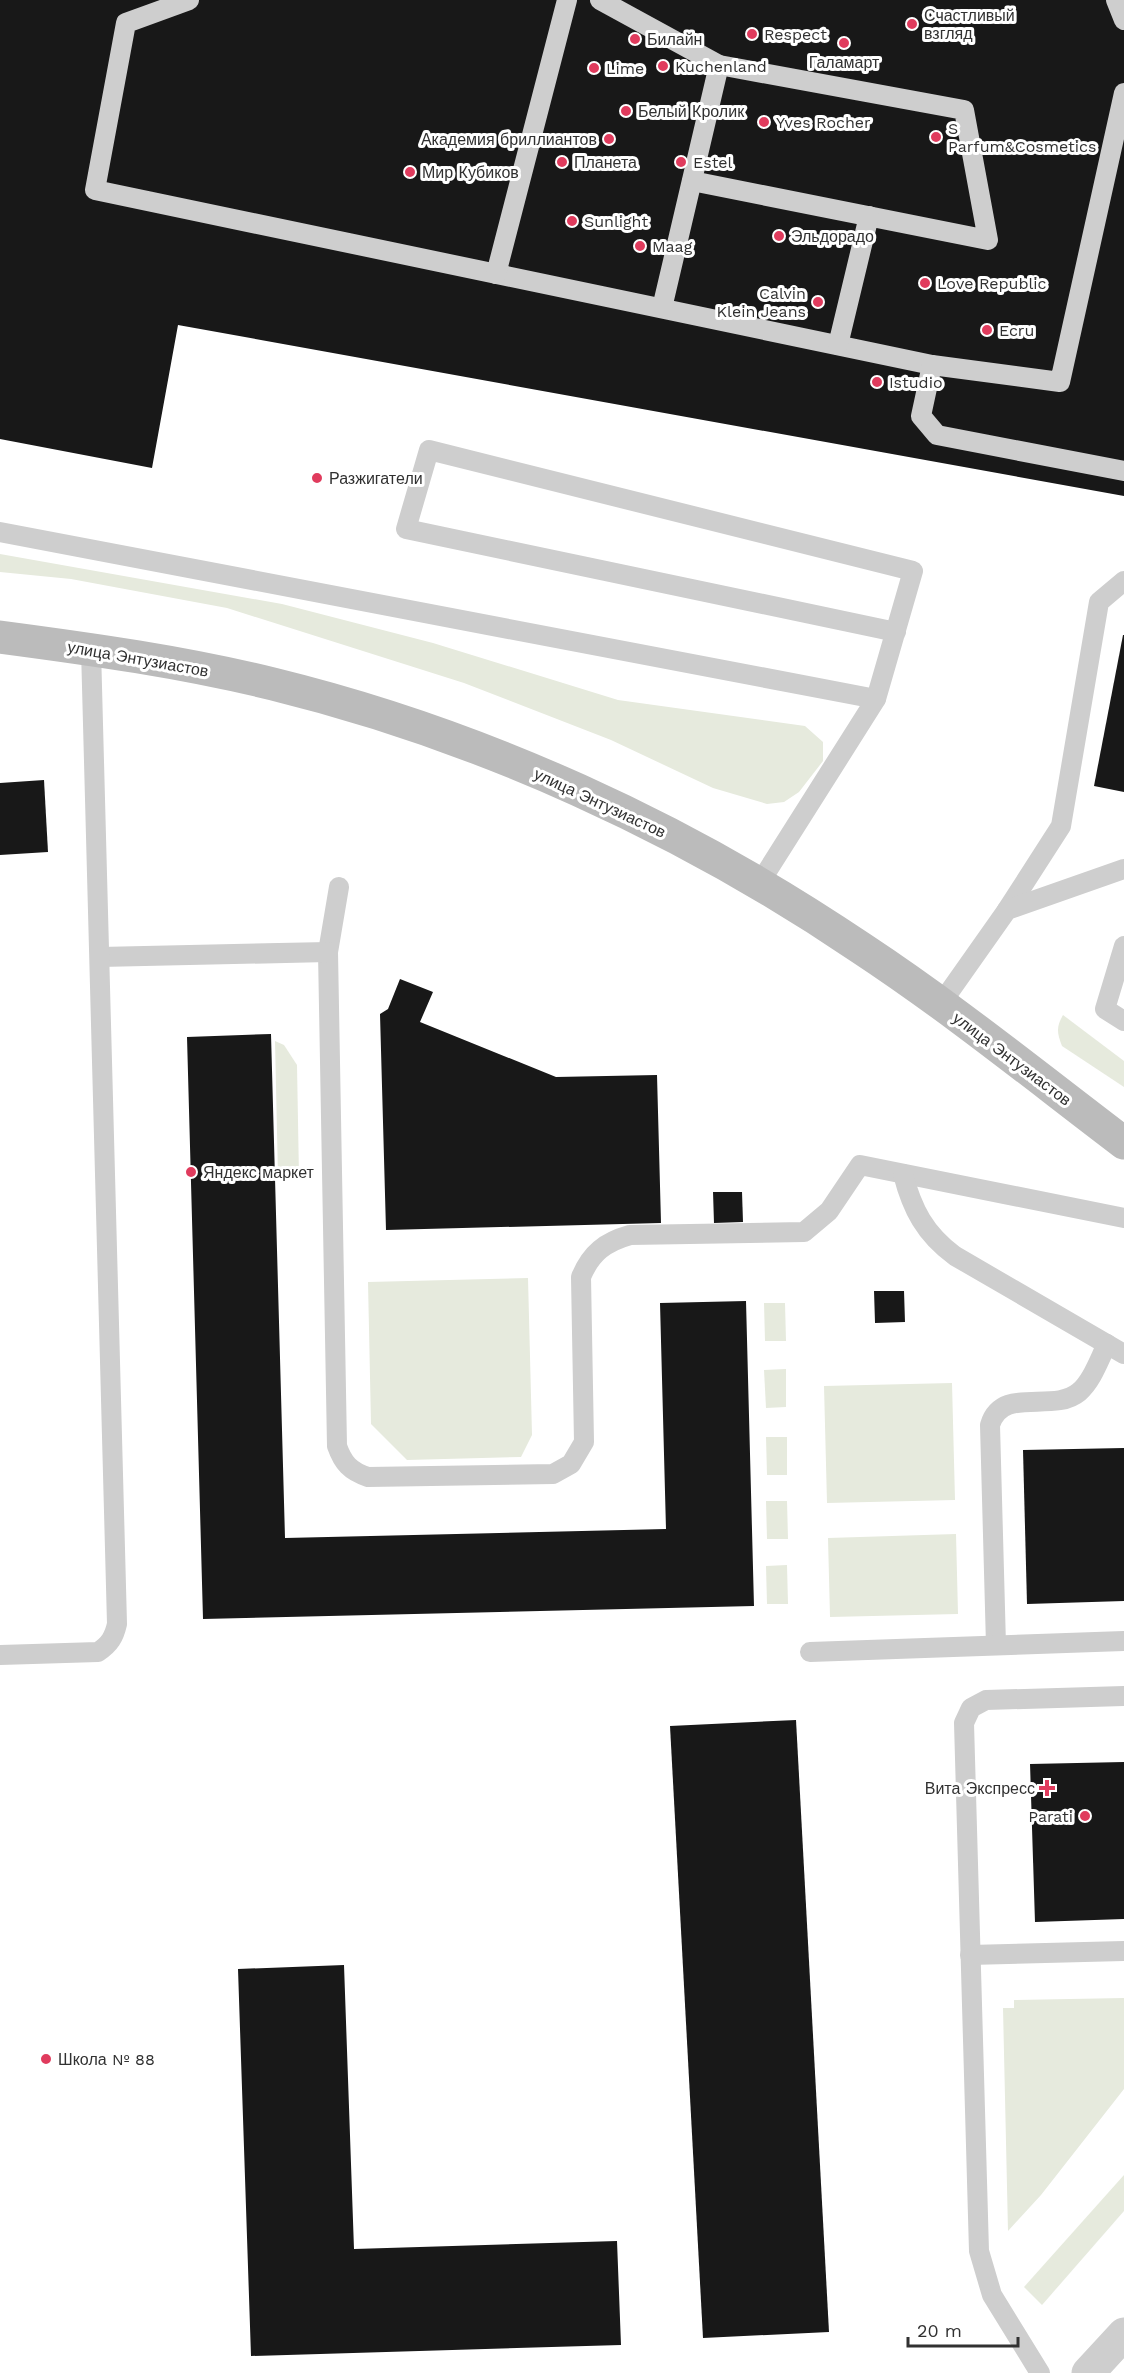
<svg xmlns="http://www.w3.org/2000/svg" width="1124" height="2373" font-family="'Work Sans',sans-serif">
<rect width="100%" height="100%" fill="#fff"/>
<g fill="#e6eadd">
<path d="M 0,554 L 282,604 L 433,643 L 618,700 L 805,726 L 823,742 L 823,761 L 799,792 L 784,802 L 767,804 L 713,788 L 611,740 L 464,683 L 227,608 L 71,579 L 0,572 Z"/>
<path d="M 1063,1015 L 1124,1061 L 1124,1087 L 1062,1046 C 1057,1033 1056,1027 1063,1015 Z"/>
<path d="M 275,1041 L 284,1045 L 297,1065 L 299,1177 L 278,1177 Z"/>
<path d="M 528,1278 L 532,1435 L 521,1457 L 407,1460 L 371,1424 L 368,1282 Z"/>
<path d="M 764,1303 L 785,1303 L 786,1341 L 765,1341 Z"/>
<path d="M 786,1369 L 786,1407 L 766,1408 L 764,1370 Z"/>
<path d="M 952,1383 L 955,1500 L 827,1503 L 824,1386 Z"/>
<path d="M 766,1437 L 787,1437 L 787,1475 L 767,1475 Z"/>
<path d="M 766,1501 L 787,1501 L 788,1539 L 767,1539 Z"/>
<path d="M 956,1534 L 958,1614 L 830,1617 L 828,1538 Z"/>
<path d="M 787,1565 L 788,1604 L 767,1604 L 766,1566 Z"/>
<path d="M 1124,1998 L 1124,2089 L 1041,2195 L 1008,2231 L 1003,2008 L 1014,2008 L 1014,2000 Z"/>
<path d="M 1124,2175 L 1124,2211 L 1042,2305 L 1024,2287 Z"/>
</g>
<g fill="#181818">
<path d="M 0,0 L 1124,0 L 1124,496 L 178,325 L 152,468 L 0,439 Z"/>
<path d="M 1123,635 L 1124,635 L 1124,792 L 1094,786 Z"/>
<path d="M 44,780 L 48,852 L 0,855 L 0,783 Z"/>
<path d="M 400,979 L 433,992 L 420,1022 L 556,1077 L 657,1075 L 661,1223 L 386,1230 L 380,1014 L 388,1009 Z"/>
<path d="M 271,1034 L 285,1538 L 666,1529 L 660,1303 L 746,1301 L 754,1606 L 203,1619 L 187,1037 Z"/>
<path d="M 713,1192 L 742,1192 L 743,1222 L 714,1223 Z"/>
<path d="M 874,1291 L 904,1291 L 905,1322 L 875,1323 Z"/>
<path d="M 1124,1448 L 1124,1601 L 1027,1604 L 1023,1450 Z"/>
<path d="M 796,1720 L 829,2332 L 703,2338 L 670,1726 Z"/>
<path d="M 1124,1762 L 1124,1919 L 1035,1922 L 1030,1764 Z"/>
<path d="M 344,1965 L 354,2249 L 617,2241 L 621,2345 L 251,2356 L 238,1969 Z"/>
</g>
<g fill="none" stroke-linecap="round" stroke-linejoin="round">
<g stroke="#cecece" stroke-width="20">
<path d="M 189,0 L 126,23 L 95,190 L 932,365"/>
<path d="M 600,0 L 719,65 L 662,308"/>
<path d="M 1116,0 L 1124,20"/>
<path d="M 1124,93 L 1060,382 L 932,365 L 921,416 L 937,435 L 1124,471"/>
<path d="M 692,181 L 988,240 L 964,110 L 719,65"/>
<path d="M 496,274 L 567,0"/>
<path d="M 838,345 L 869,216"/>
<path d="M 0,532 L 876,699"/>
<path d="M 759,884 L 876,699 L 913,571 L 429,450 L 406,529 L 896,632"/>
<path d="M 339,887 L 328,952 L 337,1446 C 343,1463 350,1471 368,1477 L 553,1474 L 571,1464 L 584,1442 L 581,1277 C 591,1253 605,1242 630,1235 L 804,1232 L 829,1211 L 860,1165 L 1124,1218"/>
<path d="M 1007,910 L 1061,826 L 1099,602 L 1124,581"/>
<path d="M 1124,946 L 1105,1009 L 1124,1021"/>
<path d="M 100,957 L 328,952"/>
<path d="M 940,1005 L 1007,910 L 1124,869"/>
<path d="M 903,1174 C 912,1209 925,1234 955,1256 L 1124,1354"/>
<path d="M 996,1645 L 990,1425 C 1002,1385 1053,1414 1079,1392 C 1092,1381 1099,1360 1107,1344"/>
<path d="M 810,1652 L 1124,1641"/>
<path d="M 0,1655 L 98,1652 C 110,1644 114,1637 117,1624 L 91,649"/>
<path d="M 970,1955 L 1124,1951"/>
<path d="M 1040,2373 L 992,2295 L 979,2251 L 964,1723 L 971,1708 L 986,1700 L 1124,1696"/>
</g>
<path stroke="#cecece" stroke-width="33" d="M 1088,2373 L 1124,2334"/>
<path stroke="#bbb" stroke-width="33" d="M 0,637 C 91,649 184,662 273,684 C 481,735 684,828 861,948 C 952,1008 1037,1077 1124,1143"/>
</g>
<g fill="#e03b5d" stroke="#fff" stroke-width="2">
<circle cx="912" cy="24" r="6"/>
<circle cx="752" cy="34" r="6"/>
<circle cx="635" cy="39" r="6"/>
<circle cx="844" cy="43" r="6"/>
<circle cx="663" cy="66" r="6"/>
<circle cx="594" cy="68" r="6"/>
<circle cx="626" cy="111" r="6"/>
<circle cx="764" cy="122" r="6"/>
<circle cx="936" cy="137" r="6"/>
<circle cx="609" cy="139" r="6"/>
<circle cx="562" cy="162" r="6"/>
<circle cx="681" cy="162" r="6"/>
<circle cx="410" cy="172" r="6"/>
<circle cx="572" cy="221" r="6"/>
<circle cx="779" cy="236" r="6"/>
<circle cx="640" cy="246" r="6"/>
<circle cx="925" cy="283" r="6"/>
<circle cx="818" cy="302" r="6"/>
<circle cx="987" cy="330" r="6"/>
<circle cx="877" cy="382" r="6"/>
<circle cx="317" cy="478" r="6"/>
<circle cx="191" cy="1172" r="6"/>
<path d="M1044 1779h6v6h6v6h-6v6h-6v-6h-6v-6h6z"/>
<circle cx="1085" cy="1816" r="6"/>
<circle cx="46" cy="2059" r="6"/>
</g>
<g text-anchor="middle" dominant-baseline="central" stroke-width="6" stroke-linejoin="round" paint-order="stroke">
<g font-size="16" fill="#313131" stroke="#fff" text-anchor="start">
<text x="924" y="15">Счастливый<tspan x="924" dy="18">взгляд</tspan></text>
<text x="764" y="34">Respect</text>
<text x="647" y="39">Билайн</text>
<text x="844" y="62" text-anchor="middle">Галамарт</text>
<text x="675" y="66">Kuchenland</text>
<text x="606" y="68">Lime</text>
<text x="638" y="111">Белый Кролик</text>
<text x="776" y="122">Yves Rocher</text>
<text x="948" y="128">S<tspan x="948" dy="18">Parfum&amp;Cosmetics</tspan></text>
<text x="597" y="139" text-anchor="end">Академия бриллиантов</text>
<text x="574" y="162">Планета</text>
<text x="693" y="162">Estel</text>
<text x="422" y="172">Мир Кубиков</text>
<text x="584" y="221">Sunlight</text>
<text x="791" y="236">Эльдорадо</text>
<text x="652" y="246">Maag</text>
<text x="937" y="283">Love Republic</text>
<text x="806" y="293" text-anchor="end">Calvin<tspan x="806" dy="18">Klein Jeans</tspan></text>
<text x="999" y="330">Ecru</text>
<text x="889" y="382">Istudio</text>
<text x="329" y="478">Разжигатели</text>
<text x="203" y="1172">Яндекс маркет</text>
<text x="1035" y="1788" text-anchor="end">Вита Экспресс</text>
<text x="1073" y="1816" text-anchor="end">Parati</text>
<text x="58" y="2059">Школа № 88</text>
</g>
<g font-size="16" fill="#313131" stroke="#fff">
<text transform="translate(138 659) rotate(10)">улица Энтузиастов</text>
<text transform="translate(600 803) rotate(25)">улица Энтузиастов</text>
<text transform="translate(1012 1059) rotate(37)">улица Энтузиастов</text>
</g>
</g>
<path d="M908 2337v9h110v-9" fill="none" stroke="#313131" stroke-width="3"/>
<text x="917" y="2337" font-size="18" fill="#313131" stroke="#ffffff" stroke-width="4.5" paint-order="stroke">20 m</text>
</svg>
